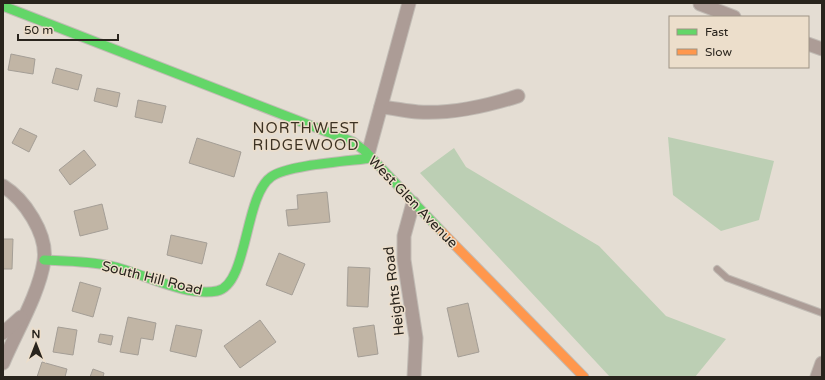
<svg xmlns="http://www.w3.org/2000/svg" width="825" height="380" font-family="'Varela Round',sans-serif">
<rect width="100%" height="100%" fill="#e4ddd3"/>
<g fill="#bccfb4">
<path d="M 668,137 L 774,161 L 759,220 L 721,231 L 673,195 Z"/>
<path d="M 454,148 L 466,167 L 599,246 L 666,316 L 726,339 L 695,377 L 610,377 L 420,173 Z"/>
</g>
<g fill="#c1b5a5" stroke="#a49e96">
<path d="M 11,54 L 35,59 L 33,74 L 8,70 Z"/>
<path d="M 56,68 L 82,75 L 78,90 L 52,83 Z"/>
<path d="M 97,88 L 120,93 L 117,107 L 94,101 Z"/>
<path d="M 138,100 L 166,106 L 162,123 L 135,117 Z"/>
<path d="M 20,128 L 37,136 L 29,152 L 12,143 Z"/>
<path d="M 197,138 L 241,152 L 234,177 L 189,163 Z"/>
<path d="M 84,150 L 96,165 L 70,185 L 59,170 Z"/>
<path d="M 327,192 L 330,222 L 288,226 L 286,210 L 298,209 L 297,195 Z"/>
<path d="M 102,204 L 108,229 L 80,236 L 74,211 Z"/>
<path d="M 171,235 L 207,243 L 202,264 L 167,255 Z"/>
<path d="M 3,239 L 13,239 L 12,269 L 3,269 Z"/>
<path d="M 279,253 L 305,264 L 292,295 L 266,285 Z"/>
<path d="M 348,267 L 370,268 L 368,307 L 347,306 Z"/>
<path d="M 80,282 L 101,288 L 93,317 L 72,311 Z"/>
<path d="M 468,303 L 479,352 L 458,357 L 447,308 Z"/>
<path d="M 128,317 L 156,323 L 153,340 L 141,338 L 138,355 L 120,352 Z"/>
<path d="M 260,320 L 276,342 L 240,368 L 224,346 Z"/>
<path d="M 176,325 L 202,330 L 196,357 L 170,351 Z"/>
<path d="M 374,325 L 378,354 L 358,357 L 353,328 Z"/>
<path d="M 58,327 L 77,330 L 73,355 L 53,352 Z"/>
<path d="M 100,334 L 113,336 L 111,345 L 98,342 Z"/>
<path d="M 42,362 L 67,369 L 65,377 L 37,377 Z"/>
<path d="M 93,369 L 104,373 L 103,377 L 90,377 Z"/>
</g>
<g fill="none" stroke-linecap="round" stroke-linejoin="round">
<g stroke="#c1bbb4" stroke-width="8">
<path id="lane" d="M 717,269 L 727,278 L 822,313"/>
</g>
<g stroke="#c1bbb4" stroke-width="15">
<g id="street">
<path d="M 701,3 L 700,4 L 734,17"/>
<path d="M 808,44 L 822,49"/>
<path d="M 381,107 C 393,108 406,111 418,112 C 450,114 487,106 518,96"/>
<path d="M 368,154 L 409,3"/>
<path d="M 3,186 C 24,199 48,234 44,261 C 39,294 16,332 3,363"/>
<path d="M 413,203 L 404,236 L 404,260 L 416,338 L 414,377"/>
<path d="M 3,333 L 21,317"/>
<path d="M 817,377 L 822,363"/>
</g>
</g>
<g stroke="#c1bbb4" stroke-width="11">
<g id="fast">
<path d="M 3,6 L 353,142 L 365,151 L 442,232"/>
<path d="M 44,260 C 66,261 89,261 111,266 C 143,273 184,297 217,291 C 248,285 244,196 271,177 C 286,165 350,161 372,158"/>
</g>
</g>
<g stroke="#c1bbb4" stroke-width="11">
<path id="slow" d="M 442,232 L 584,377"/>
</g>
<use href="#lane" stroke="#ac9c96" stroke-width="6"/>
<use href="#street" stroke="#ac9c96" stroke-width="13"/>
<use href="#fast" stroke="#63d668" stroke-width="9"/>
<use href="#slow" stroke="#ff974d" stroke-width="9"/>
</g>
<g text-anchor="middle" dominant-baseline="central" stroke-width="3" stroke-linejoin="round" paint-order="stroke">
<g font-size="14" fill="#29241d" stroke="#ecdecb">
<text transform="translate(413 202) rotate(46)">West Glen Avenue</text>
<text transform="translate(152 278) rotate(14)">South Hill Road</text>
<text transform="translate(394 291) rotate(-97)">Heights Road</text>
</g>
<g font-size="15" letter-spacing="1" fill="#3d3223" stroke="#ecdecb">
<text x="306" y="128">NORTHWEST<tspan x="306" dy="17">RIDGEWOOD</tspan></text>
</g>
</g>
<rect width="825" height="380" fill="none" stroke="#29241d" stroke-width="8"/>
<rect x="669" y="16" width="140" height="52" fill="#ecdecb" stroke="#9e9485"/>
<rect x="677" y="29" width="20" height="6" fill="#63d668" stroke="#9e9485"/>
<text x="705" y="36" font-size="12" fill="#29241d">Fast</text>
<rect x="677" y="49" width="20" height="6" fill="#ff974d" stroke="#9e9485"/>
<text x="705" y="56" font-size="12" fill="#29241d">Slow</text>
<g transform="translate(36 344)" stroke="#ecdecb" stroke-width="3" paint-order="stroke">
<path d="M0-3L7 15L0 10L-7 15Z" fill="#29241d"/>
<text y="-6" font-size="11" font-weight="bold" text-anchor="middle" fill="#29241d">N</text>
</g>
<path d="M18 34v6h100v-6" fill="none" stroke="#29241d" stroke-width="2"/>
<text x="24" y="34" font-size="12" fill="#29241d" stroke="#ecdecb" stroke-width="3" paint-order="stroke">50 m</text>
</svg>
